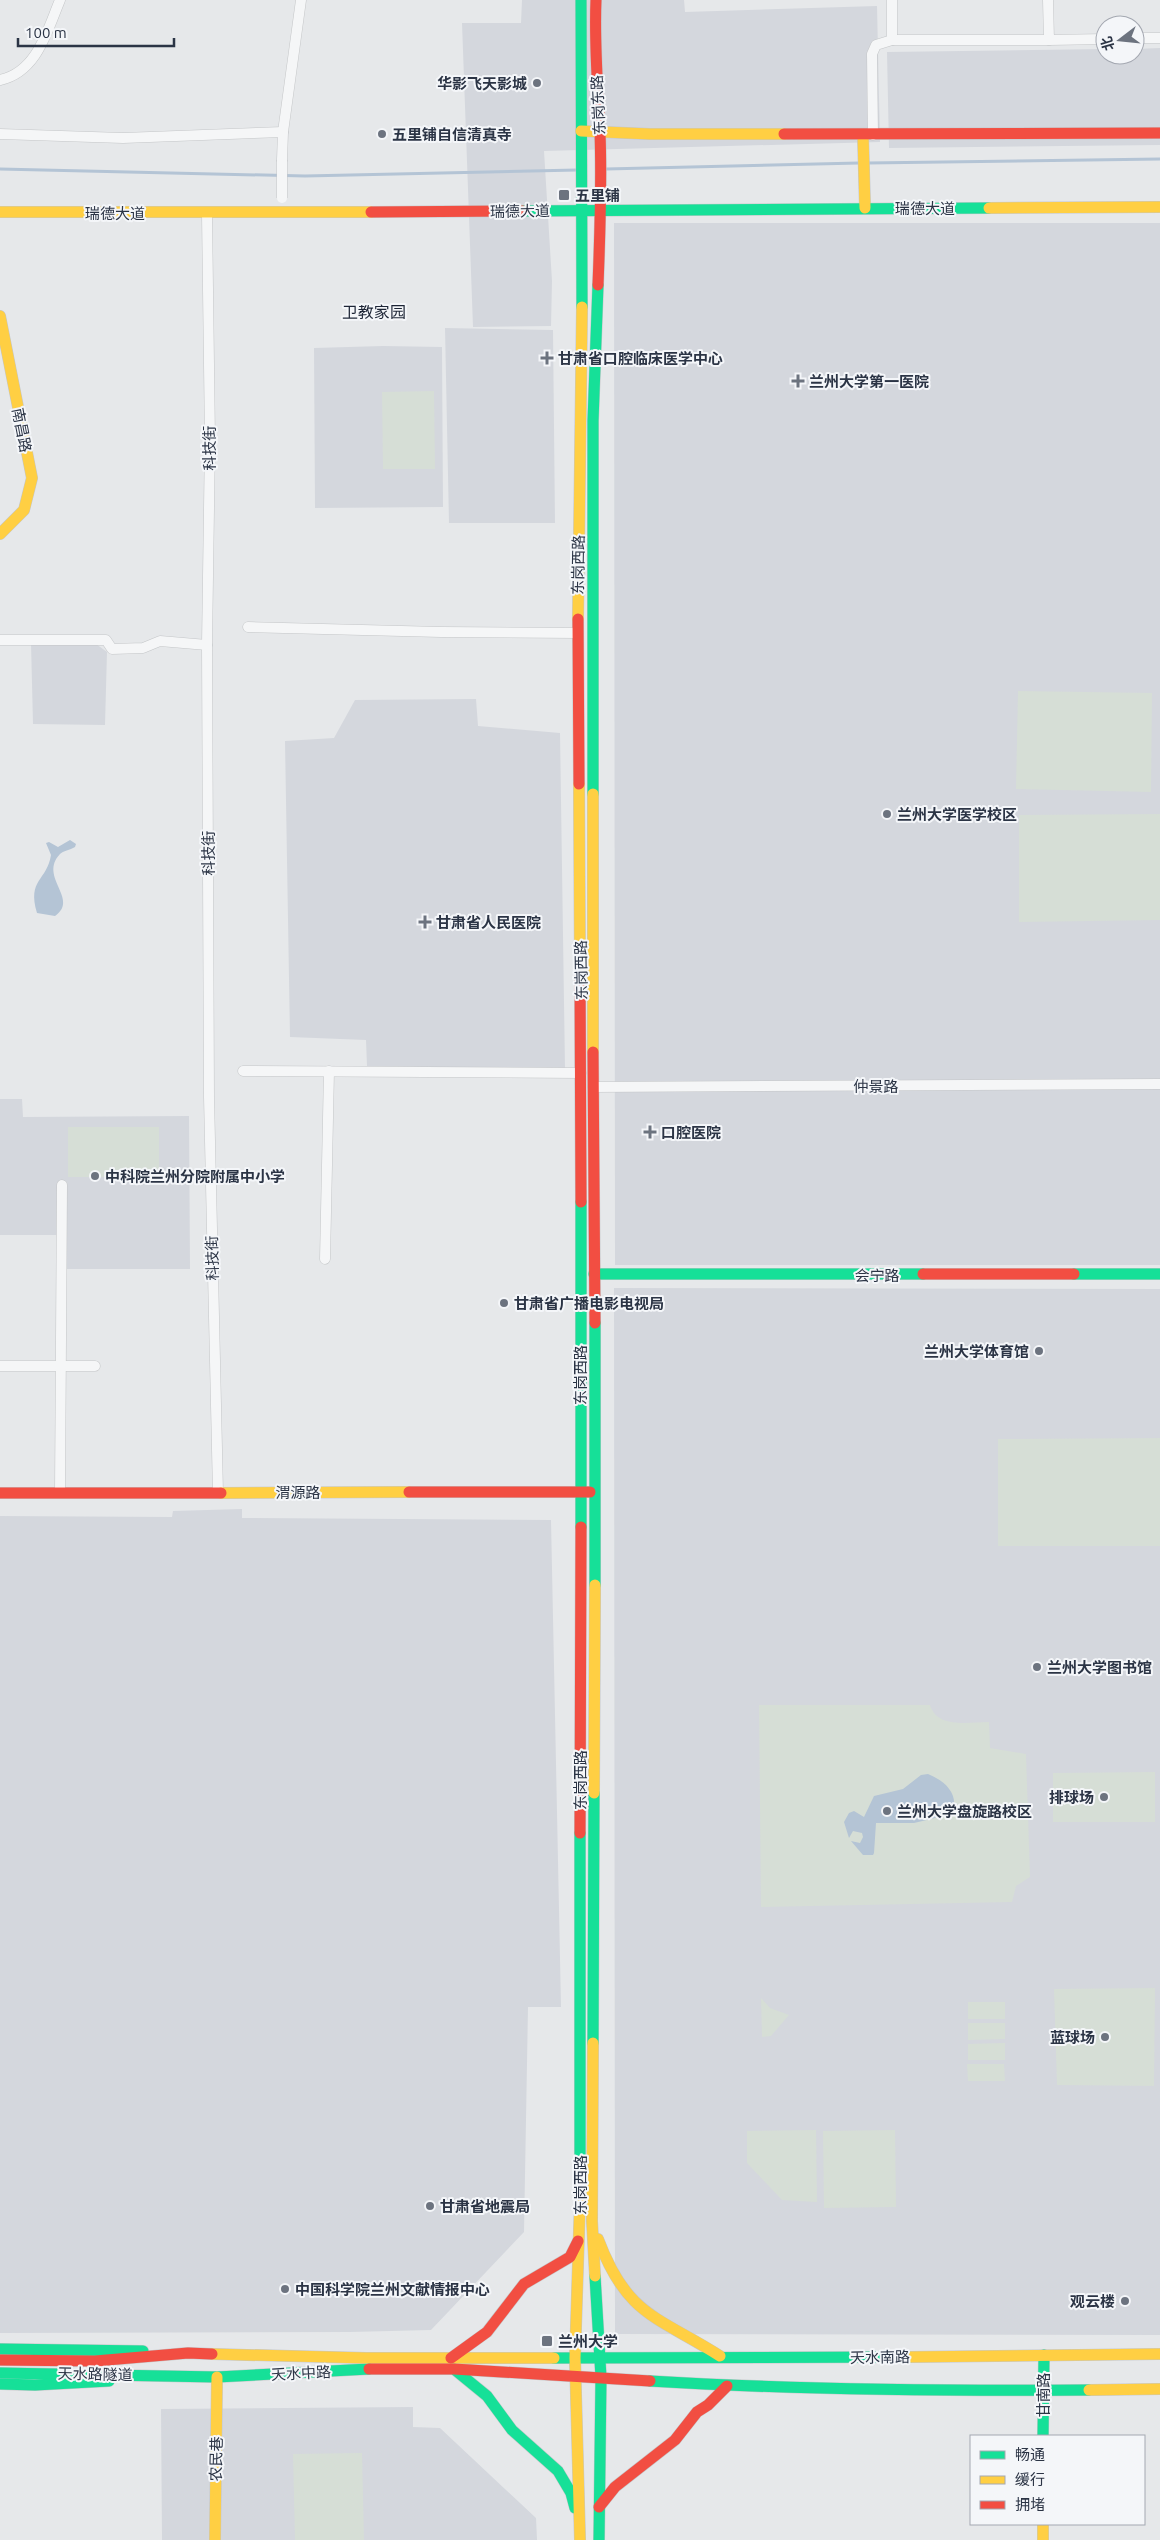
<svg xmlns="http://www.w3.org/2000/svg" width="1160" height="2540" font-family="Ubuntu,'Noto Sans SC',sans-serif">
<rect width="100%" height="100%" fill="#e6e8ea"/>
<g fill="#d4d7dd">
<path d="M 522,0 L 684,0 L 685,12 L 877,6 L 880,142 L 544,151 L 552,281 L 551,326 L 473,327 L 462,23 L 521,23 Z"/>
<path d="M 1160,48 L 1160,145 L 889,148 L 887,52 L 1105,49 L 1105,55 L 1135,55 L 1135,49 Z"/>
<path d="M 614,223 L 1160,223 L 1160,1265 L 615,1265 Z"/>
<path d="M 445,328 L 553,330 L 555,523 L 449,523 Z"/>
<path d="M 383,346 L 442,347 L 443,507 L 315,508 L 314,348 Z"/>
<path d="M 31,643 L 96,644 L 107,652 L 105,725 L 33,724 Z"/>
<path d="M 476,699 L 478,726 L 560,733 L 565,1069 L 367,1066 L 366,1040 L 290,1037 L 285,741 L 334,738 L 355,700 Z"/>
<path d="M 0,1099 L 22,1099 L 23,1117 L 189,1116 L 190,1269 L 66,1269 L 65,1235 L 0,1235 Z"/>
<path d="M 614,1288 L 1160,1289 L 1160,2335 L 615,2334 Z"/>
<path d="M 242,1509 L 242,1518 L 551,1520 L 561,2007 L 528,2007 L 524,2232 L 431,2330 L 350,2332 L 0,2333 L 0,1516 L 172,1517 L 173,1511 Z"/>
<path d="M 413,2407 L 413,2427 L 440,2428 L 536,2518 L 537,2540 L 162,2540 L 161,2409 Z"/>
</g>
<g fill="#d6ded6">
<path d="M 434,391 L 435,469 L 383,469 L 382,392 Z"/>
<path d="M 1018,691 L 1152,693 L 1151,792 L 1016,789 Z"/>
<path d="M 1160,814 L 1160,920 L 1019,922 L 1019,815 Z"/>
<rect x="68" y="1127" width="91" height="50"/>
<path d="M 1160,1438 L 1160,1546 L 998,1546 L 998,1439 Z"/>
<path d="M 759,1705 L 930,1705 C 937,1729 969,1722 989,1722 L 990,1748 L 1026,1754 L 1030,1877 L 1016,1886 L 1012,1902 L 761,1907 Z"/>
<path d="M 1155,1772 L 1155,1822 L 1053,1822 L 1053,1773 Z"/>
<path d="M 1155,1988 L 1154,2086 L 1057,2085 L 1054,1989 Z"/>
<path d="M 761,1998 L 770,2008 L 789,2015 L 771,2036 L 762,2037 Z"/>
<rect x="968" y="2002" width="37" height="17"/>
<path d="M 968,2023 L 1005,2023 L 1005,2039 L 968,2040 Z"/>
<path d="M 1005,2043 L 1005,2060 L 968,2060 L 968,2044 Z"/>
<path d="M 967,2064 L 1004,2064 L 1005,2081 L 968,2081 Z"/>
<path d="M 816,2130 L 817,2202 L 782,2200 L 747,2163 L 747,2131 Z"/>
<path d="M 895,2130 L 896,2207 L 824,2208 L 823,2131 Z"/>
<path d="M 362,2453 L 364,2540 L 295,2540 L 293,2454 Z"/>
</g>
<g fill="#b4c4d5">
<path d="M 70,840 L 76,844 L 75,847 C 70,850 63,851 60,854 C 38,877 80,899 55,916 L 37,913 C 27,879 47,881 51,855 L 46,843 L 49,842 L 58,847 Z"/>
<path d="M 928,1774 C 945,1781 960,1794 952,1814 L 914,1823 L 876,1823 L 874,1853 L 873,1855 L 863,1855 L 851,1841 L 860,1843 L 863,1837 L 862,1833 L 853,1831 L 849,1838 L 844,1822 L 849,1813 L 854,1811 L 864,1817 L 874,1796 L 903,1789 L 921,1775 Z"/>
</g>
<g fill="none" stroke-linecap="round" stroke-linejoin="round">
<g stroke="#b4c4d5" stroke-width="3">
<path d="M 868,163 L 1160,159"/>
<path d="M 0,169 L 305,176 L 577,170"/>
<path d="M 606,169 L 859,163"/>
</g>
<g stroke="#c4c6c8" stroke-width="11">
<g id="street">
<path d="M 892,0 L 892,40"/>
<path d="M 1048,0 L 1049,40 L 1105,39"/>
<path d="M 1135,38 L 1160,38"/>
<path d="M 0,80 C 37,72 47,31 60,0"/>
<path d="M 0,134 L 123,138 L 283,132"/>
<path d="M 873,135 L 872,54 L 876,45 L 892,40 L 1049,40"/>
<path d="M 282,160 L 283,132 L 301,0"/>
<path d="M 207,214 L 210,440 L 207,645 L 209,1097 L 218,1493"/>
<path d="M 248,627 L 441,632 L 578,633"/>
<path d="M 0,640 L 106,640 L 112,649 L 143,648 L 160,641 L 207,645"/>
<path d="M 243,1071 L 581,1073"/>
<path d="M 593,1087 L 1160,1084"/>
<path d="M 325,1259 L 329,1071"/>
<path d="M 0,1366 L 95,1366"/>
<path d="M 60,1493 L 62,1185"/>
</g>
</g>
<g stroke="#c4c6c8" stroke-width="12">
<g id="fast">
<path d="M 581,0 L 582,307"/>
<path d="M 523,211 L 989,208"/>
<path d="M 593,794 L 593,421 L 598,285"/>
<path d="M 594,1274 L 923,1274"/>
<path d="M 1074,1274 L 1160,1274"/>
<path d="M 595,1323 L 595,1585"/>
<path d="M 581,1527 L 581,1202"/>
<path d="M 593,2043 L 594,1793"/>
<path d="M 580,2200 L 580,1833"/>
<path d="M 595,2276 L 601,2377 L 599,2540"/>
<path d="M 0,2349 L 143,2351"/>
<path d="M 554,2358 L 909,2357"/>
<path d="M 454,2369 L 487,2396 L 512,2430 L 558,2471 L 571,2493 L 575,2508"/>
<path d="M 0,2373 L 217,2377 L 369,2369"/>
<path d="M 650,2381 C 796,2390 942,2391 1089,2390"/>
<path d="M 0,2384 L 35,2385 L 109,2381"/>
<path d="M 1043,2436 L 1044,2355"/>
</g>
</g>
<g stroke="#c4c6c8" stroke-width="12">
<g id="slow">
<path d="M 581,131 L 650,134 L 784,134"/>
<path d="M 863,135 L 865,208"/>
<path d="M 989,208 L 1160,207"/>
<path d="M 0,212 L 371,212"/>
<path d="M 0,316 L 32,478 L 24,510 L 0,534"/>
<path d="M 578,619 L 582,307"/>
<path d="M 579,784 L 580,974"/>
<path d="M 593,794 L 593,1052"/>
<path d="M 221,1493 L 409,1492"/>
<path d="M 594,1793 L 595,1585"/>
<path d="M 593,2043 L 592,2221 L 595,2276"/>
<path d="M 598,2239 C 627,2316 657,2316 720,2356"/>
<path d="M 212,2354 L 366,2358 L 554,2358"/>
<path d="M 909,2357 L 1160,2354"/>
<path d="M 1089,2390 L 1160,2389"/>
<path d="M 1043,2524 L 1043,2540"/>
<path d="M 215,2540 L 217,2377"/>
<path d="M 580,2540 L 575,2358 L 580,2200"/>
</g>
</g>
<g stroke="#c4c6c8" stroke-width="12">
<g id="jam">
<path d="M 596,0 C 594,45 598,88 600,133 C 602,184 600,234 598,285"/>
<path d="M 784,134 L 1160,133"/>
<path d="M 371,212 L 523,211"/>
<path d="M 578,619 L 579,784"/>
<path d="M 580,974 L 581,1202"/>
<path d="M 593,1052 L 595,1323"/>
<path d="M 923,1274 L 1074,1274"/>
<path d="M 409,1492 L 590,1492"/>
<path d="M 0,1493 L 221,1493"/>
<path d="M 580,1833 L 581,1527"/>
<path d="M 451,2358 L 487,2332 L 524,2284 L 570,2257 L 578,2241"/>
<path d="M 0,2360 L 95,2361 L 188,2353 L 212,2354"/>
<path d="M 369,2369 L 454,2369 L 650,2381"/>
<path d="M 599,2507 L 615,2487 L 675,2440 L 697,2412 L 708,2405 L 727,2386"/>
</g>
</g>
<use href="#street" stroke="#f5f6f7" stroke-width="10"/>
<use href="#fast" stroke="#16e098" stroke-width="11"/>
<use href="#slow" stroke="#ffcf43" stroke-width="11"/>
<use href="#jam" stroke="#f24e42" stroke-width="11"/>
<g stroke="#c4c6c8" stroke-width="11" stroke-linecap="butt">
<path id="street-bridge" d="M 282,160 L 282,198"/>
</g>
<use href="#street-bridge" stroke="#f5f6f7" stroke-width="10"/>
</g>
<g fill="#6c737f" stroke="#f4f6f9" stroke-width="2">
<circle cx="537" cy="83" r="5"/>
<circle cx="382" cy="134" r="5"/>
<rect x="558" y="189" width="12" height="12" rx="2.5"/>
<path d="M544.5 350.5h5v5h5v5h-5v5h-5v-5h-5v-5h5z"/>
<path d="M795.5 373.5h5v5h5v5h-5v5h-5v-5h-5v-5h5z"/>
<circle cx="887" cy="814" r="5"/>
<path d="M422.5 914.5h5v5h5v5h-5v5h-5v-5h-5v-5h5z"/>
<path d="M647.5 1124.5h5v5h5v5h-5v5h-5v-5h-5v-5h5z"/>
<circle cx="95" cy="1176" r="5"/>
<circle cx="504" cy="1303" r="5"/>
<circle cx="1039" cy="1351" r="5"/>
<circle cx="1037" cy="1667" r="5"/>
<circle cx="1104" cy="1797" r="5"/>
<circle cx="887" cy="1811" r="5"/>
<circle cx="1105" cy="2037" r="5"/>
<circle cx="430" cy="2206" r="5"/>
<circle cx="285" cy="2289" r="5"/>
<circle cx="1125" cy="2301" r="5"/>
<rect x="541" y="2335" width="12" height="12" rx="2.5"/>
</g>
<g text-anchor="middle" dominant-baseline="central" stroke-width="4" stroke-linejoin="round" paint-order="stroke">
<g font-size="15" font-weight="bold" fill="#2b3445" stroke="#f4f6f9" text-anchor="start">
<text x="527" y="83" text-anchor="end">华影飞天影城</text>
<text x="392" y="134">五里铺自信清真寺</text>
<text x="575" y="195">五里铺</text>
<text x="558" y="358">甘肃省口腔临床医学中心</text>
<text x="809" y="381">兰州大学第一医院</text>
<text x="897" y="814">兰州大学医学校区</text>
<text x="436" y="922">甘肃省人民医院</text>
<text x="661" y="1132">口腔医院</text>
<text x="105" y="1176">中科院兰州分院附属中小学</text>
<text x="514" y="1303">甘肃省广播电影电视局</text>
<text x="1029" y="1351" text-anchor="end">兰州大学体育馆</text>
<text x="1047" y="1667">兰州大学图书馆</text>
<text x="1094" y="1797" text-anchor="end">排球场</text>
<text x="897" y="1811">兰州大学盘旋路校区</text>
<text x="1095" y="2037" text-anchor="end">蓝球场</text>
<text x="440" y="2206">甘肃省地震局</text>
<text x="295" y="2289">中国科学院兰州文献情报中心</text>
<text x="1115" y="2301" text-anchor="end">观云楼</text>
<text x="558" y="2341">兰州大学</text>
</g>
<g font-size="15" fill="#2b3445" stroke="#f4f6f9">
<text transform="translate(598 105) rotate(-93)">东岗东路</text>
<text x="925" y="208">瑞德大道</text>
<text transform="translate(520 211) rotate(-1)">瑞德大道</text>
<text x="115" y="213">瑞德大道</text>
<text transform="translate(22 430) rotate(79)">南昌路</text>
<text transform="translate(209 448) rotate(-90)">科技街</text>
<text transform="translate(578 565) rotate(-89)">东岗西路</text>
<text transform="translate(208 853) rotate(-90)">科技街</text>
<text transform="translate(581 970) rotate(-91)">东岗西路</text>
<text x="876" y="1086">仲景路</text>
<text transform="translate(212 1258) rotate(-91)">科技街</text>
<text x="877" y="1275">会宁路</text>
<text transform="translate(580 1375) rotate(-90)">东岗西路</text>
<text x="298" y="1492">渭源路</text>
<text transform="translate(580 1780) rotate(-90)">东岗西路</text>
<text transform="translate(580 2185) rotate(-90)">东岗西路</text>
<text transform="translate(880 2357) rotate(-1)">天水南路</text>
<text transform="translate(301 2373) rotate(-3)">天水中路</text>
<text transform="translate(95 2374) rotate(1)">天水路隧道</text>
<text transform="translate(1043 2395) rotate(-90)">甘南路</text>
<text transform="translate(216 2459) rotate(-89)">农民巷</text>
</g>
<g font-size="16" fill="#1d2536" stroke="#f4f6f9">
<text x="374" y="312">卫教家园</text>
</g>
</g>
<rect x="970" y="2435" width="175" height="90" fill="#f4f6f9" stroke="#a4a8b1"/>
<rect x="980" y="2451" width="25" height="8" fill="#16e098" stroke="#a4a8b1"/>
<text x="1015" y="2460" font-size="15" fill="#2b3445">畅通</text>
<rect x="980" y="2476" width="25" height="8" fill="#ffcf43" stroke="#a4a8b1"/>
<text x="1015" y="2485" font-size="15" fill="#2b3445">缓行</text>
<rect x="980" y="2501" width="25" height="8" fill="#f24e42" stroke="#a4a8b1"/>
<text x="1015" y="2510" font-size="15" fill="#2b3445">拥堵</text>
<g transform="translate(1120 40) rotate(254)"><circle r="24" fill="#f4f6f9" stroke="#a4a8b1"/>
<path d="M0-4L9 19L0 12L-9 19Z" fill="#6c737f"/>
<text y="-8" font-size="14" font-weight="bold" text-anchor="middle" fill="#2b3445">北</text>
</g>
<path d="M18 38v8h156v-8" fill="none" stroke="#2b3445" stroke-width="2.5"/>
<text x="25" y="38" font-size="15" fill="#2b3445" stroke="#f4f6f9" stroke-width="4" paint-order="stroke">100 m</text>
</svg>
